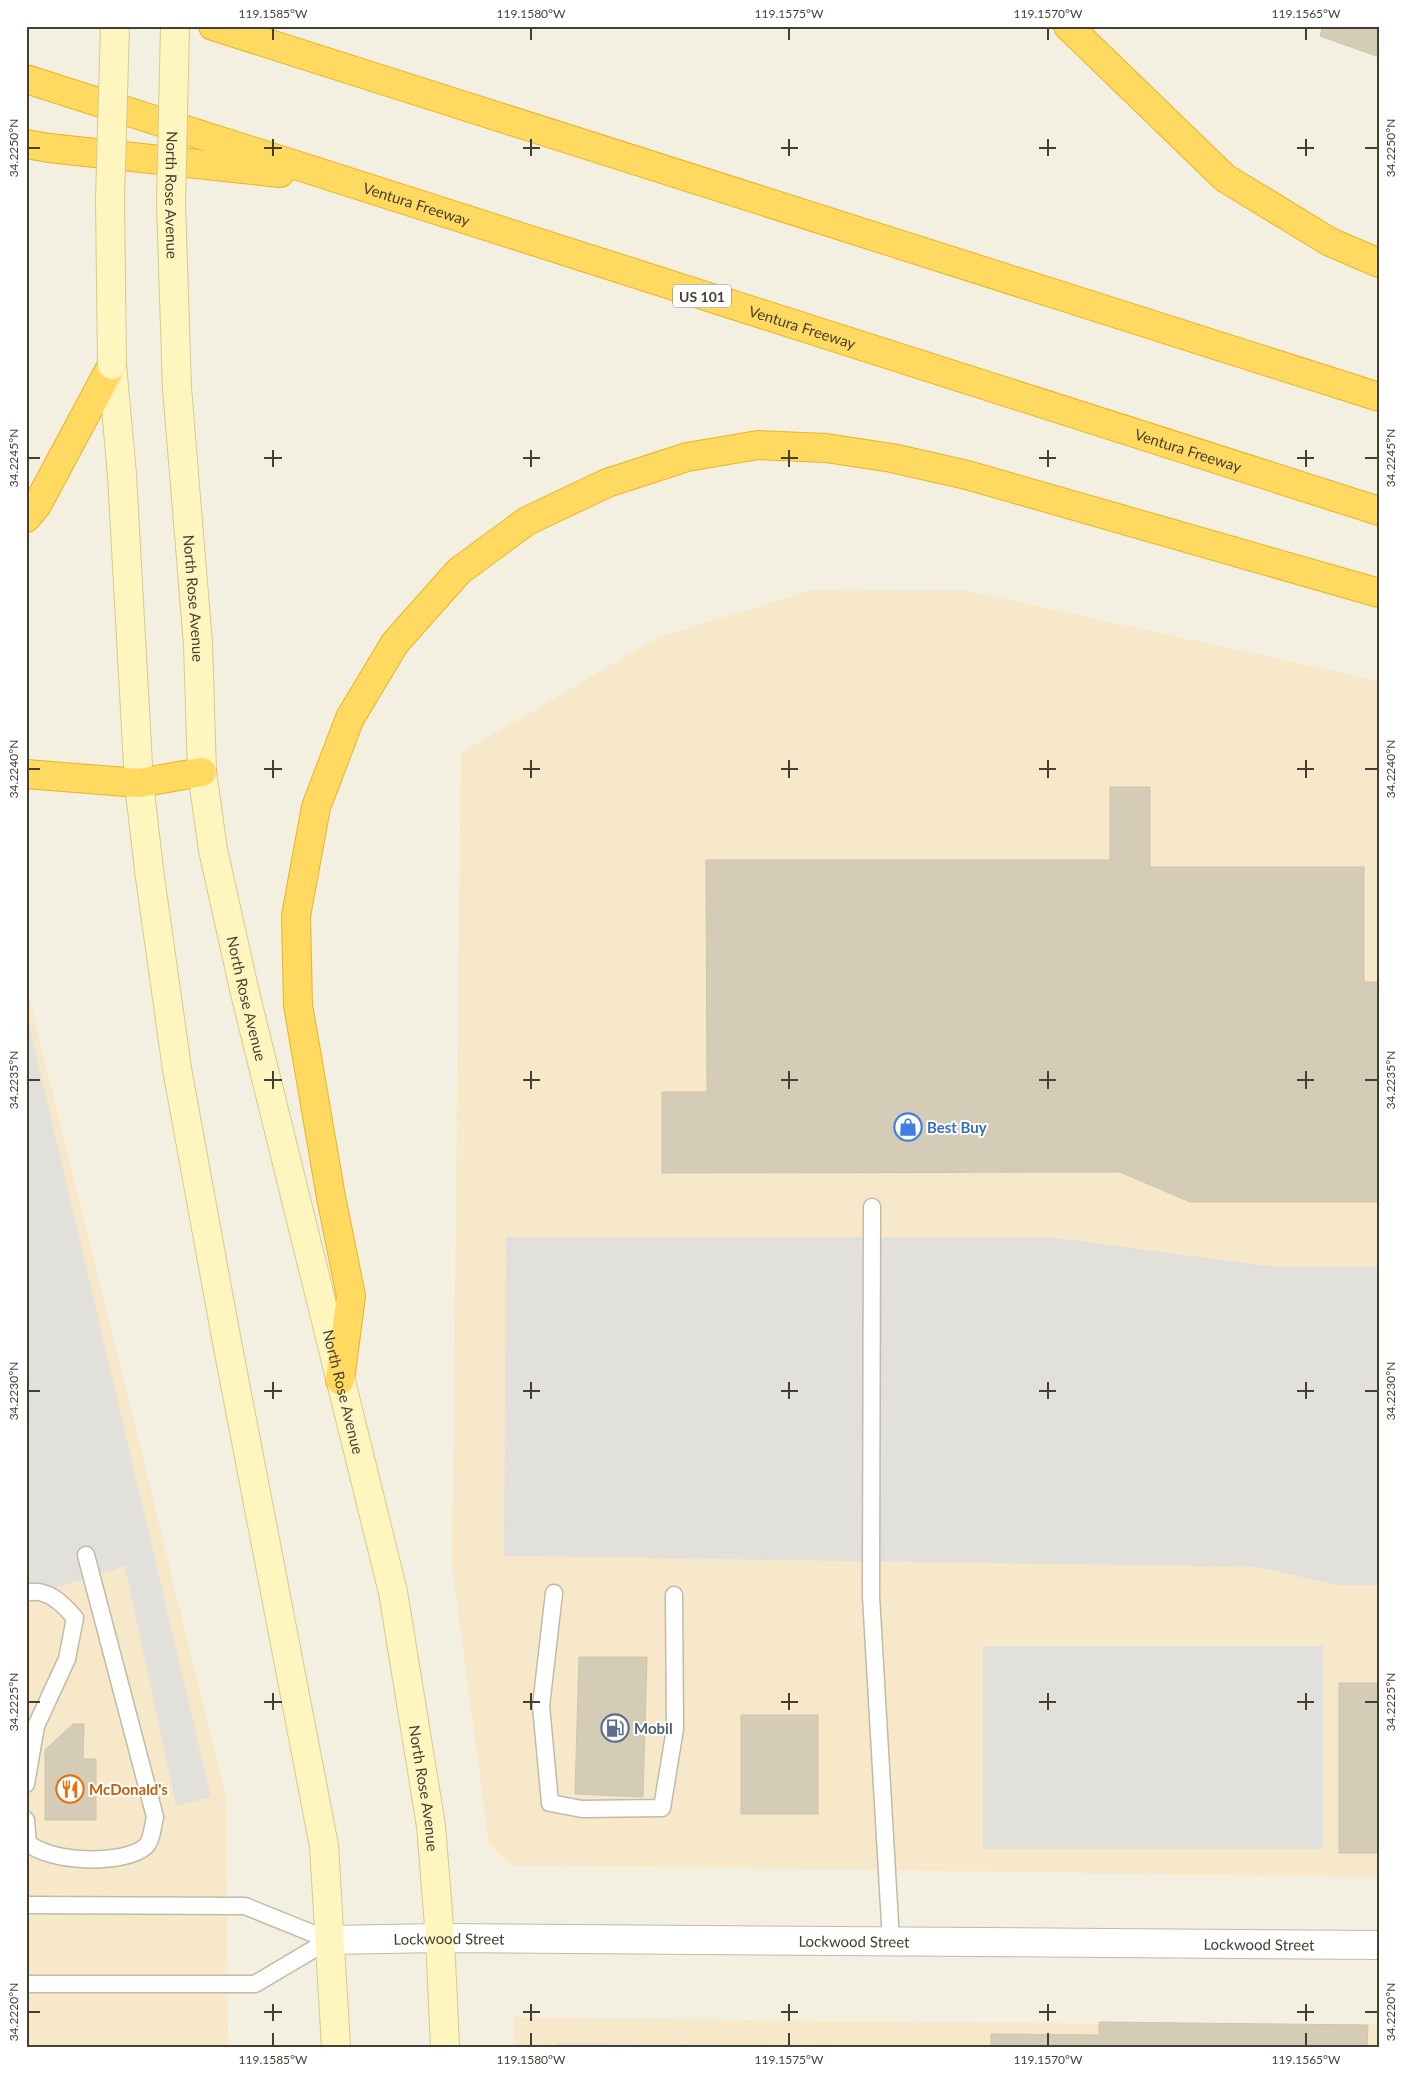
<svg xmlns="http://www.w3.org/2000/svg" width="1405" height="2073" font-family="Lato,sans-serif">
<rect width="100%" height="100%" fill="#f3efe1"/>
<g fill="#f7e8ca">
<path d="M 813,590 L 968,591 L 1379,681 L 1379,1877 L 512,1865 L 489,1844 L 452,1565 L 461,753 L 659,637 Z"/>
<path d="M 26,984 L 226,1796 L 228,2047 L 26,2047 Z"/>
<path d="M 514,2017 L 971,2023 L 1379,2024 L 1379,2047 L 514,2047 Z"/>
</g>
<g fill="#e2e0db">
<path d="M 26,1012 L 211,1797 L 176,1806 L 125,1566 L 26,1597 Z"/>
<path d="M 506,1237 L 1049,1237 L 1267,1266 L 1379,1266 L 1379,1585 L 1338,1585 L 1256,1567 L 504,1556 Z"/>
<rect x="983" y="1646" width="340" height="203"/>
<path d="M 557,2043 L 861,2046 L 861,2047 L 557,2047 Z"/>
</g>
<g fill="#d4ccb6" stroke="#d0c5a9">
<path d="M 1323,26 L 1379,26 L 1379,57 L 1320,36 Z"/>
<path d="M 1110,787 L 1150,787 L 1150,867 L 1364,867 L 1364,982 L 1379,982 L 1379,1202 L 1190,1202 L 1120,1172 L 662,1173 L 662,1092 L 707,1092 L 706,860 L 1110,860 Z"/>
<path d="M 579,1657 L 647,1657 L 643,1797 L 575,1794 Z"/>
<rect x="1339" y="1683" width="40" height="170"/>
<rect x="741" y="1715" width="77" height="99"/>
<path d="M 73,1724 L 84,1724 L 83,1759 L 96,1759 L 96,1820 L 45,1820 L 45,1750 Z"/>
<path d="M 1099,2022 L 1368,2025 L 1367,2047 L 991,2047 L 991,2034 L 1099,2035 Z"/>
</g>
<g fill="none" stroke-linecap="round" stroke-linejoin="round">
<g stroke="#c1bba6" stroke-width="19">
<g id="lane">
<path d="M 872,1207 L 871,1596 L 891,1941"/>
<path d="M 26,1593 C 47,1587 63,1604 75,1618 L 67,1659 L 36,1726 L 26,1784"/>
<path d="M 554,1593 L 541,1706 L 550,1803 L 582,1809 L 662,1808 L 675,1729 L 674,1595"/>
<path d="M 26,1820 L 28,1844"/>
<path d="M 26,1841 C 46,1863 125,1866 146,1846 C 152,1840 153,1825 155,1817 L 86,1555"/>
<path d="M 26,1905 L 245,1906 L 329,1940"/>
<path d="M 26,1984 L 255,1984 L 329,1940"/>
</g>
</g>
<g stroke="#c1bba6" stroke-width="30">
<g id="street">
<path id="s1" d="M 329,1940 L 440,1938 L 1379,1945"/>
</g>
</g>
<g stroke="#d6ca8d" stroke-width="30">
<g id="secondary">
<path d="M 112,365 L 122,475 L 139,783 L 149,870 L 177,1069 L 226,1337 L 324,1846 L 336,2047"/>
<path id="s2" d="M 177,388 L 198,644 L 202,772 L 213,850 L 245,993 L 393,1592 L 431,1826 L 440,1938 L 445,2047"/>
</g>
</g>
<g stroke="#eab424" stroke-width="30">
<g id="highway">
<path d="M 213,26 L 1379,397"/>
<path d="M 1068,26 L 1225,178 L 1330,242 L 1379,263"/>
<path id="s3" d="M 26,79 L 1379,511"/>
<path d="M 26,144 L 49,148 L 280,173"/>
<path d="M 26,518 L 37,505 L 112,365"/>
<path d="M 26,774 L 139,783 L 202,772"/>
<path d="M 340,1380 L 351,1296 L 331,1197 L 298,1005 L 296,916 L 316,807 L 350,718 L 395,643 L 459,571 L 527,521 L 607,483 L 687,457 L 758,445 L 826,448 L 892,458 L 967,475 L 1379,593"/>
</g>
</g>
<use href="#lane" stroke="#fff" stroke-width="16"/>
<use href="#street" stroke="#fff" stroke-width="28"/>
<use href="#secondary" stroke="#fff6bf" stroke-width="28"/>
<use href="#highway" stroke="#ffd960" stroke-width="28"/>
<g stroke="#d6ca8d" stroke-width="30" stroke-linecap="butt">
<g id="secondary-bridge">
<path id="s4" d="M 175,26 L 171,204 L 177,388"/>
<path d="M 112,365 L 110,199 L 115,26"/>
</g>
</g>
<use href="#secondary-bridge" stroke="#fff6bf" stroke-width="28"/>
</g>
<path fill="none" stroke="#443f32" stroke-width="2" d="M 273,28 L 273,40M 531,28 L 531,40M 789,28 L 789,40M 1048,28 L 1048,40M 1306,28 L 1306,40M 273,139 L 273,156M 531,139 L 531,156M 789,139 L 789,156M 1048,139 L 1048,156M 1306,139 L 1306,156M 28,148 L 40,148M 264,148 L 282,148M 523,148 L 540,148M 781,148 L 798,148M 1039,148 L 1056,148M 1297,148 L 1314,148M 1365,148 L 1378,148M 273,450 L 273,467M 531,450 L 531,467M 789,450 L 789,467M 1048,450 L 1048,467M 1306,450 L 1306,467M 28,458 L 40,458M 264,458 L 282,458M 523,458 L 540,458M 781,458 L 798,458M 1039,458 L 1056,458M 1297,458 L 1314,458M 1365,458 L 1378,458M 273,760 L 273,778M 531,760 L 531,778M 789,760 L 789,778M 1048,760 L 1048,778M 1306,760 L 1306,778M 28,769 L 40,769M 264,769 L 282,769M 523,769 L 540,769M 781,769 L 798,769M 1039,769 L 1056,769M 1297,769 L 1314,769M 1365,769 L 1378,769M 273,1071 L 273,1089M 531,1071 L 531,1089M 789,1071 L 789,1089M 1048,1071 L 1048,1089M 1306,1071 L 1306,1089M 28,1080 L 40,1080M 264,1080 L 282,1080M 523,1080 L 540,1080M 781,1080 L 798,1080M 1039,1080 L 1056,1080M 1297,1080 L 1314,1080M 1365,1080 L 1378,1080M 273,1382 L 273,1399M 531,1382 L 531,1399M 789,1382 L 789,1399M 1048,1382 L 1048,1399M 1306,1382 L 1306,1399M 28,1391 L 40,1391M 264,1391 L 282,1391M 523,1391 L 540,1391M 781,1391 L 798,1391M 1039,1391 L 1056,1391M 1297,1391 L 1314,1391M 1365,1391 L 1378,1391M 273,1693 L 273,1710M 531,1693 L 531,1710M 789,1693 L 789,1710M 1048,1693 L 1048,1710M 1306,1693 L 1306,1710M 28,1702 L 40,1702M 264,1702 L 282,1702M 523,1702 L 540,1702M 781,1702 L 798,1702M 1039,1702 L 1056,1702M 1297,1702 L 1314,1702M 1365,1702 L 1378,1702M 273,2004 L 273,2021M 531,2004 L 531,2021M 789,2004 L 789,2021M 1048,2004 L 1048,2021M 1306,2004 L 1306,2021M 28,2012 L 40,2012M 264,2012 L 282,2012M 523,2012 L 540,2012M 781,2012 L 798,2012M 1039,2012 L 1056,2012M 1297,2012 L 1314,2012M 1365,2012 L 1378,2012M 273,2033 L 273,2046M 531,2033 L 531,2046M 789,2033 L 789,2046M 1048,2033 L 1048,2046M 1306,2033 L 1306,2046"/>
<defs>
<g id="shop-ring" transform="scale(1.4375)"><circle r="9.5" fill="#fff" stroke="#3f7fe0" stroke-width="1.5"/><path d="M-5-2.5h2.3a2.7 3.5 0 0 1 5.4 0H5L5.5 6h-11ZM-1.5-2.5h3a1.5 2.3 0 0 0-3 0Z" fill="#3f7fe0"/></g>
<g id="fuel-ring" transform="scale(1.4375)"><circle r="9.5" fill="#fff" stroke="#5c6f8a" stroke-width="1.5"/><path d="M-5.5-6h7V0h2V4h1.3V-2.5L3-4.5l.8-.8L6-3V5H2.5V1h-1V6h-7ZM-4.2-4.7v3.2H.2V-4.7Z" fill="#5c6f8a"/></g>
<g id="restaurant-ring" transform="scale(1.4375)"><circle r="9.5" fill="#fff" stroke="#e8710a" stroke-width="1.5"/><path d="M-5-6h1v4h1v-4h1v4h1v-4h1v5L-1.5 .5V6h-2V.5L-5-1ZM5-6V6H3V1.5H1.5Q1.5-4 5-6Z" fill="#e8710a"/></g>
</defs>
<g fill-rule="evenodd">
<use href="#shop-ring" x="908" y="1127"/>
<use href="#fuel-ring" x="615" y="1728"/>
<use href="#restaurant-ring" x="70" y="1789"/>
</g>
<g text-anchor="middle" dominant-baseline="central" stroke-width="4" stroke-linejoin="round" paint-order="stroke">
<rect fill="#fff" stroke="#7c7970" stroke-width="1" x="673" y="284.5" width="58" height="23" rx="4"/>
<g font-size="14" font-weight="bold" fill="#443f32">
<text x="702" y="296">US 101</text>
</g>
<g font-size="15" fill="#443f32" stroke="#fff">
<text stroke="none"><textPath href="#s4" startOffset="169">North Rose Avenue</textPath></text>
<text stroke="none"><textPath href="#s3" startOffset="410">Ventura Freeway</textPath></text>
<text stroke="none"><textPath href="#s3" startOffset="815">Ventura Freeway</textPath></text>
<text stroke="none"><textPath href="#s3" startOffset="1220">Ventura Freeway</textPath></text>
<text stroke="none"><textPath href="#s2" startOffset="211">North Rose Avenue</textPath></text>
<text stroke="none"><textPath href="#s2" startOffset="616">North Rose Avenue</textPath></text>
<text stroke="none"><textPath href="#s2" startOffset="1021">North Rose Avenue</textPath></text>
<text stroke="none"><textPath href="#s2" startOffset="1426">North Rose Avenue</textPath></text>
<text stroke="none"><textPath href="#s1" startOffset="120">Lockwood Street</textPath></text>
<text stroke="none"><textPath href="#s1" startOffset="525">Lockwood Street</textPath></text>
<text stroke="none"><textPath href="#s1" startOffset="930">Lockwood Street</textPath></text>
</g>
<g font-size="15" font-weight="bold" fill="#366cbe" stroke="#fff" text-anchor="start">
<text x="927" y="1127">Best Buy</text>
</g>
<g font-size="15" font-weight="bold" fill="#4e5e75" stroke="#fff" text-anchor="start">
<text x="634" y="1728">Mobil</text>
</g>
<g font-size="15" font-weight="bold" fill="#c56008" stroke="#fff" text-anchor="start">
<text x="89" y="1789">McDonald's</text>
</g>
</g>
<rect width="1405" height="2073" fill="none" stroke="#ffffff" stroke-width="55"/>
<rect x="28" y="28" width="1350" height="2018" fill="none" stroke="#443f32" stroke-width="2"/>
<g font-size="12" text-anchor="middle" fill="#443f32">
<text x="273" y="18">119.1585°W</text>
<text x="531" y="18">119.1580°W</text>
<text x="789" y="18">119.1575°W</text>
<text x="1048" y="18">119.1570°W</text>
<text x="1306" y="18">119.1565°W</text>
<text transform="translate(14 148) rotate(-90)" y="4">34.2250°N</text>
<text transform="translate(1391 148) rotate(-90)" y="4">34.2250°N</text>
<text transform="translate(14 458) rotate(-90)" y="4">34.2245°N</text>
<text transform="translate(1391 458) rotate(-90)" y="4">34.2245°N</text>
<text transform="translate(14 769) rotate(-90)" y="4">34.2240°N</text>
<text transform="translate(1391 769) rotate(-90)" y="4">34.2240°N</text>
<text transform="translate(14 1080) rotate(-90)" y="4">34.2235°N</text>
<text transform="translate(1391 1080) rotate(-90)" y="4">34.2235°N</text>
<text transform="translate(14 1391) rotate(-90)" y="4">34.2230°N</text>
<text transform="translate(1391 1391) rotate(-90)" y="4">34.2230°N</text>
<text transform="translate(14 1702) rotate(-90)" y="4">34.2225°N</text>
<text transform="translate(1391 1702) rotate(-90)" y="4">34.2225°N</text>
<text transform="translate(14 2012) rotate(-90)" y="4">34.2220°N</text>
<text transform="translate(1391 2012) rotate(-90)" y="4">34.2220°N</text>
<text x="273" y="2064">119.1585°W</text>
<text x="531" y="2064">119.1580°W</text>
<text x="789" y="2064">119.1575°W</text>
<text x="1048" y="2064">119.1570°W</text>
<text x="1306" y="2064">119.1565°W</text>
</g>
</svg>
